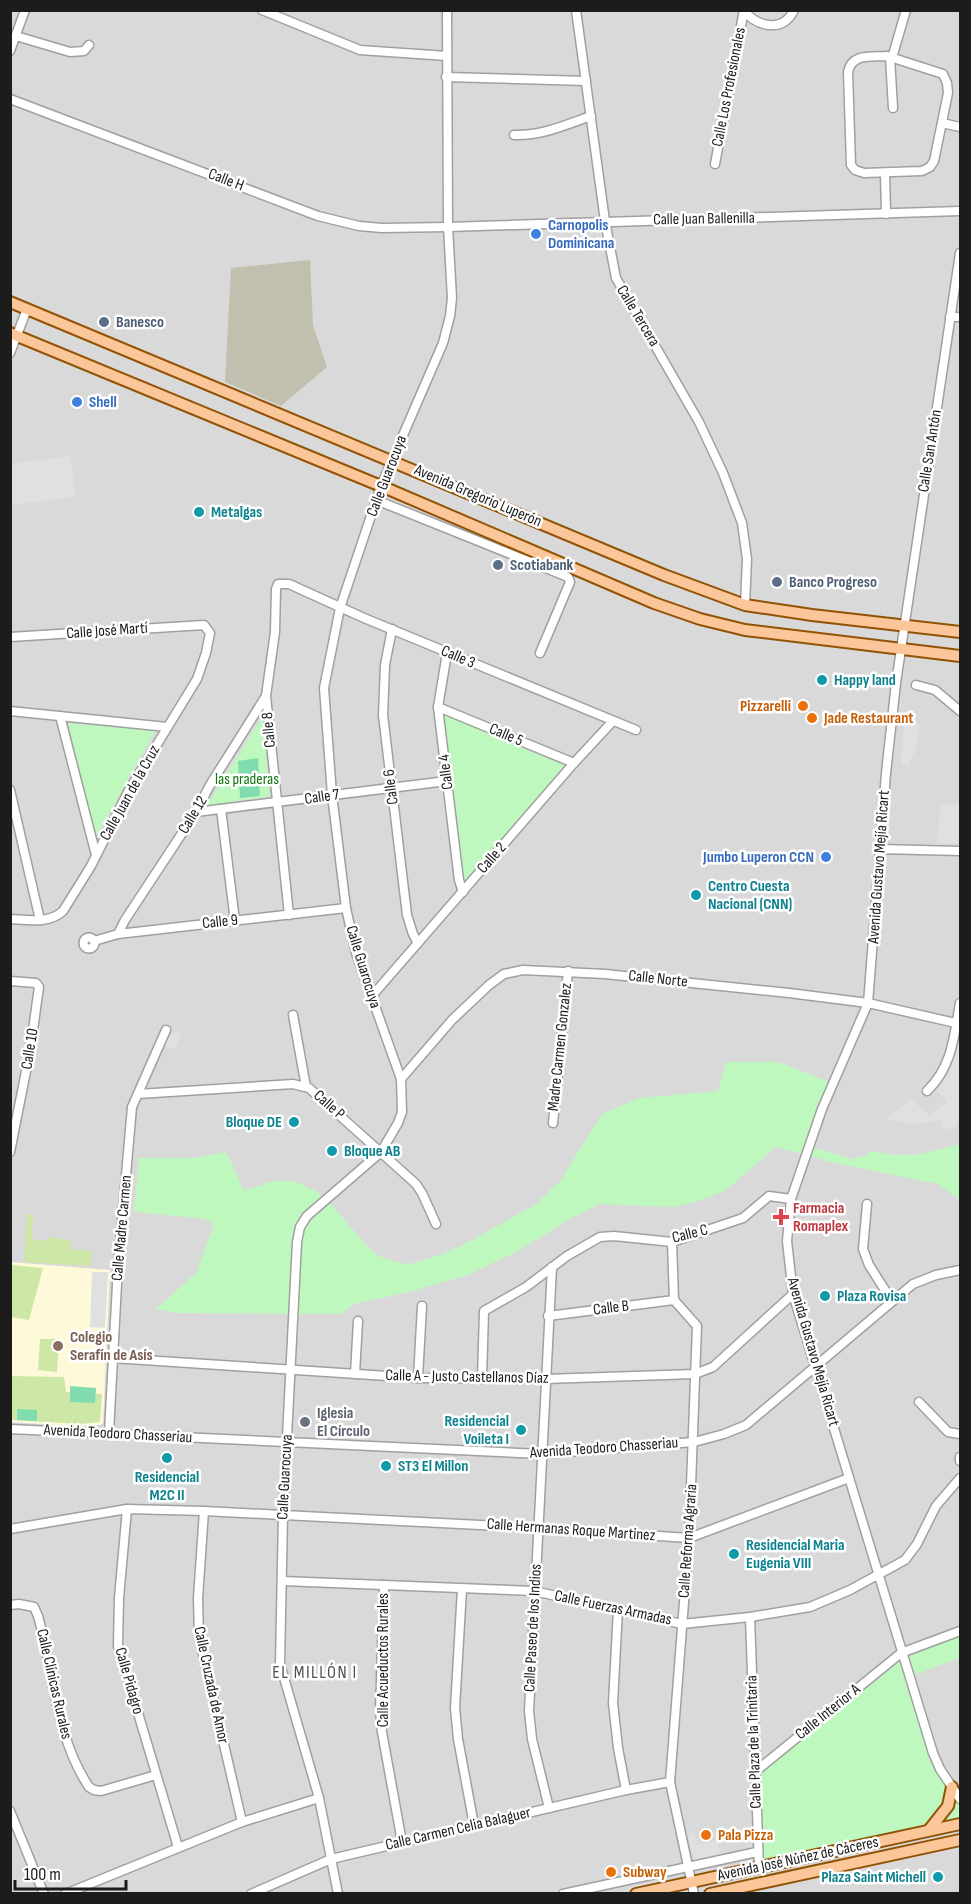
<svg xmlns="http://www.w3.org/2000/svg" width="971" height="1904" font-family="'Sofia Sans Condensed',sans-serif">
<rect width="100%" height="100%" fill="#ede8e1"/>
<path fill="#dad9d9" d="M 11,11 L 960,11 L 960,1893 L 11,1894 Z"/>
<path fill="#fefad9" d="M 10,1262 L 110,1270 L 103,1423 L 100,1425 L 73,1426 L 11,1422 Z"/>
<path fill="#c1bfad" d="M 310,260 L 313,325 L 327,367 L 281,406 L 225,382 L 231,268 Z"/>
<g fill="#cde7a7">
<path d="M 27,1214 L 33,1215 L 32,1239 L 48,1241 L 48,1237 L 70,1240 L 71,1250 L 92,1251 L 91,1266 L 24,1262 Z"/>
<path d="M 11,1265 L 43,1268 L 29,1320 L 11,1317 Z"/>
<path d="M 40,1339 L 59,1339 L 57,1372 L 38,1370 Z"/>
<path d="M 10,1376 L 64,1377 L 66,1392 L 102,1394 L 100,1422 L 81,1424 L 11,1420 Z"/>
</g>
<g fill="#bff8be">
<path d="M 442,712 L 566,765 L 463,883 Z"/>
<path d="M 262,717 L 270,796 L 206,806 L 209,802 Z"/>
<path d="M 68,723 L 156,730 L 96,837 Z"/>
<path d="M 726,1062 L 778,1062 L 830,1082 L 808,1146 L 852,1159 L 866,1155 L 869,1151 L 897,1155 L 921,1154 L 960,1144 L 960,1200 L 937,1184 L 835,1163 L 776,1147 L 725,1191 L 691,1203 L 674,1207 L 600,1204 L 570,1219 L 518,1251 L 468,1275 L 406,1293 L 357,1303 L 340,1314 L 175,1313 L 156,1309 L 196,1273 L 214,1225 L 206,1219 L 134,1212 L 139,1158 L 195,1158 L 226,1152 L 244,1190 L 274,1181 L 293,1181 L 316,1191 L 331,1204 L 368,1247 L 378,1256 L 406,1265 L 441,1255 L 472,1240 L 536,1204 L 560,1181 L 602,1114 L 639,1098 L 718,1091 Z"/>
<path d="M 960,1632 L 960,1658 L 910,1676 L 933,1753 L 960,1801 L 960,1822 L 763,1860 L 756,1771 L 902,1655 Z"/>
</g>
<g fill="#80dcaf">
<path d="M 258,758 L 260,796 L 240,798 L 238,761 Z"/>
<path d="M 70,1386 L 96,1388 L 95,1403 L 70,1402 Z"/>
<path d="M 17,1409 L 37,1410 L 37,1421 L 17,1420 Z"/>
</g>
<g fill="#e0e0e0">
<path d="M 70,456 L 76,497 L 11,505 L 11,464 Z"/>
<path d="M 904,722 L 919,724 L 917,747 L 908,765 L 901,764 Z"/>
<path d="M 941,803 L 960,805 L 958,844 L 937,842 Z"/>
<path d="M 176,1031 L 181,1034 L 175,1049 L 162,1045 Z"/>
<path d="M 959,1033 L 960,1033 L 960,1114 L 956,1127 L 943,1130 L 941,1120 L 913,1125 L 886,1119 L 911,1099 L 929,1115 L 947,1102 L 936,1090 L 949,1073 Z"/>
<path d="M 92,1272 L 108,1272 L 105,1328 L 90,1327 Z"/>
<path d="M 694,1832 L 697,1845 L 718,1840 L 721,1857 L 694,1861 L 688,1834 Z"/>
</g>
<g fill="none" stroke-linecap="round" stroke-linejoin="round">
<g stroke="#a0a0a0" stroke-width="11">
<g id="minor">
<path d="M 262,10 L 360,50 L 447,56"/>
<path d="M 576,10 L 605,221 L 616,278 L 699,422 L 723,473 L 742,523 L 747,559 L 745,605"/>
<path d="M 744,11 C 758,27 783,33 794,10"/>
<path d="M 16,36 L 70,52 L 84,51 L 89,45"/>
<path d="M 10,51 L 25,10"/>
<path d="M 887,56 L 943,74 L 947,83 L 948,93 L 934,161 L 930,167 L 922,171 L 864,173 L 855,170 L 851,165 L 848,72 C 852,53 871,57 887,56 Z"/>
<path d="M 890,57 L 893,108"/>
<path d="M 892,58 L 906,10"/>
<path d="M 446,77 L 586,81"/>
<path d="M 10,99 L 318,216 L 359,226 L 382,228 L 448,227 L 960,211"/>
<path d="M 942,123 L 960,127"/>
<path d="M 514,135 C 542,136 565,125 591,116"/>
<path d="M 715,164 L 744,10"/>
<path d="M 885,173 L 886,214"/>
<path d="M 960,253 L 896,683 L 886,773 L 868,1003 L 822,1109 L 791,1199 L 787,1241 L 793,1294 L 933,1753 L 940,1769 L 960,1799"/>
<path d="M 950,317 L 960,317"/>
<path d="M 10,353 L 27,309"/>
<path d="M 376,500 L 568,577 L 570,582 L 540,653"/>
<path d="M 392,629 L 385,665 L 383,715 L 407,915 L 413,934 L 418,943"/>
<path d="M 10,637 L 204,625 L 210,633 L 206,653 L 197,679 L 128,792 L 91,866 L 63,911 C 49,924 28,920 10,919"/>
<path d="M 447,653 L 438,707 L 459,880 L 463,892"/>
<path d="M 916,685 L 935,690 L 960,711"/>
<path d="M 438,707 L 574,763"/>
<path d="M 10,711 L 167,727"/>
<path d="M 60,716 L 96,855"/>
<path d="M 10,790 L 40,920"/>
<path d="M 221,809 L 235,921"/>
<path d="M 196,812 L 447,781"/>
<path d="M 880,849 L 960,851"/>
<path d="M 289,915 L 266,696 L 275,632 L 276,589 L 278,584 L 289,584 L 364,618 L 636,730"/>
<path d="M 118,934 L 125,920 L 196,812 L 210,785 L 266,696"/>
<circle cx="89" cy="943" r="5.5"/>
<path d="M 94,941 L 118,934 L 346,908"/>
<path d="M 10,981 L 36,983 L 39,987 L 30,1051 L 10,1152"/>
<path d="M 371,997 L 574,763 L 613,721"/>
<path d="M 293,1015 L 306,1087"/>
<path d="M 401,1079 L 452,1020 L 489,985 L 504,974 L 523,970 L 605,974 L 789,993 L 868,1003 L 960,1024"/>
<path d="M 927,1091 C 952,1067 954,1037 960,1003"/>
<path d="M 138,1094 L 293,1084 L 309,1088 L 416,1184 L 422,1193 L 436,1224"/>
<path d="M 553,1123 L 568,971"/>
<path d="M 867,1204 L 863,1249 L 869,1265 L 892,1301"/>
<path d="M 672,1242 L 674,1300 L 697,1326 L 689,1538 L 670,1782 L 694,1894"/>
<path d="M 548,1316 L 674,1300"/>
<path d="M 113,1358 L 418,1378 L 545,1379 L 695,1374 L 713,1367 L 793,1294"/>
<path d="M 355,1374 L 358,1321"/>
<path d="M 418,1378 L 422,1306"/>
<path d="M 482,1379 L 484,1311 L 526,1287 L 567,1256 L 600,1237 L 614,1236 L 672,1242 L 743,1218 L 769,1196 L 791,1199"/>
<path d="M 919,1402 L 948,1432 L 960,1434"/>
<path d="M 10,1429 L 542,1454 L 694,1442 L 724,1434 L 746,1425 L 913,1284 L 936,1275 L 960,1270"/>
<path d="M 109,1432 L 118,1266 L 132,1107 L 166,1030"/>
<path d="M 960,1457 L 960,1461"/>
<path d="M 127,1509 L 119,1598 L 118,1646 L 178,1847"/>
<path d="M 204,1511 L 198,1598 L 199,1637 L 242,1822"/>
<path d="M 10,1529 L 127,1509 L 204,1511 L 538,1528 L 689,1538 L 849,1478"/>
<path d="M 282,1581 L 534,1591 L 682,1624 L 750,1617 L 810,1607 L 850,1590 L 905,1560 L 917,1544 L 936,1506 L 960,1478"/>
<path d="M 384,1585 L 380,1711 L 382,1732 L 402,1842"/>
<path d="M 462,1589 L 455,1708 L 458,1739 L 474,1825"/>
<path d="M 10,1605 L 19,1604 L 34,1607 L 38,1616 C 54,1673 55,1736 89,1787 L 94,1790 L 101,1791 L 156,1775"/>
<path d="M 618,1609 L 613,1703 L 618,1748 L 626,1790"/>
<path d="M 750,1617 L 759,1867"/>
<path d="M 756,1771 L 901,1653 L 960,1631"/>
<path d="M 549,1808 L 532,1739 L 529,1711 L 552,1267"/>
<path d="M 10,1811 L 44,1894"/>
<path d="M 65,1894 L 242,1822 L 319,1798"/>
<path d="M 251,1894 L 331,1859 L 626,1790 L 670,1782"/>
<path d="M 338,1894 L 319,1798 L 280,1664 L 283,1515 L 297,1242 L 300,1227 L 307,1216 L 381,1152 L 398,1123 L 402,1112 L 401,1079 L 356,953 L 346,908 L 332,795 L 324,688 L 340,608 L 381,486 L 443,343 L 450,316 L 452,298 L 448,227 L 447,10"/>
<path d="M 563,1894 L 757,1852"/>
</g>
</g>
<g stroke="#915303" stroke-width="14">
<g id="major">
<path d="M 10,302 L 664,575 L 745,605 L 812,615 L 960,632"/>
<path d="M 10,333 L 381,486 L 654,603 L 700,619 L 745,630 L 960,656"/>
<path d="M 929,1830 L 948,1806 L 952,1787"/>
<path d="M 636,1894 L 960,1824"/>
<path d="M 710,1894 L 960,1840"/>
</g>
</g>
<use href="#minor" stroke="#fff" stroke-width="8"/>
<use href="#major" stroke="#fac69a" stroke-width="10"/>
</g>
<g fill="#3f7fe0" stroke="#fff" stroke-width="2">
<circle cx="536" cy="234" r="6"/>
<circle cx="77" cy="402" r="6"/>
<circle cx="826" cy="857" r="6"/>
</g>
<g fill="#5c6f8a" stroke="#fff" stroke-width="2">
<circle cx="104" cy="322" r="6"/>
<circle cx="498" cy="565" r="6"/>
<circle cx="777" cy="582" r="6"/>
</g>
<g fill="#0f9aa8" stroke="#fff" stroke-width="2">
<circle cx="199" cy="512" r="6"/>
<circle cx="822" cy="680" r="6"/>
<circle cx="696" cy="895" r="6"/>
<circle cx="294" cy="1122" r="6"/>
<circle cx="332" cy="1151" r="6"/>
<circle cx="825" cy="1296" r="6"/>
<circle cx="521" cy="1430" r="6"/>
<circle cx="167" cy="1458" r="6"/>
<circle cx="386" cy="1466" r="6"/>
<circle cx="734" cy="1554" r="6"/>
<circle cx="938" cy="1877" r="6"/>
</g>
<g fill="#e8710a" stroke="#fff" stroke-width="2">
<circle cx="803" cy="706" r="6"/>
<circle cx="812" cy="718" r="6"/>
<circle cx="706" cy="1835" r="6"/>
<circle cx="611" cy="1872" r="6"/>
</g>
<path fill="#e0444e" stroke="#fff" stroke-width="2" d="M778 1208h6v6h6v6h-6v6h-6v-6h-6v-6h6z"/>
<circle fill="#8d6e63" stroke="#fff" stroke-width="2" cx="58" cy="1346" r="6"/>
<circle fill="#6b7280" stroke="#fff" stroke-width="2" cx="305" cy="1422" r="6"/>
<g text-anchor="middle" dominant-baseline="central" stroke-width="5" stroke-linejoin="round" paint-order="stroke">
<g font-size="16" fill="#1c1c1c" stroke="#fff">
<text transform="translate(729 87) rotate(-79)">Calle Los Profesionales</text>
<text transform="translate(226 180) rotate(21)">Calle H</text>
<text transform="translate(704 219) rotate(-1)">Calle Juan Ballenilla</text>
<text transform="translate(638 316) rotate(59)">Calle Tercera</text>
<text transform="translate(930 451) rotate(-81)">Calle San Antón</text>
<text transform="translate(387 476) rotate(-69)">Calle Guarocuya</text>
<text transform="translate(478 496) rotate(23)">Avenida Gregorio Luperón</text>
<text transform="translate(107 631) rotate(-4)">Calle José Martí</text>
<text transform="translate(458 657) rotate(23)">Calle 3</text>
<text transform="translate(269 730) rotate(-95)">Calle 8</text>
<text transform="translate(506 735) rotate(23)">Calle 5</text>
<text transform="translate(446 772) rotate(-97)">Calle 4</text>
<text transform="translate(391 787) rotate(-97)">Calle 6</text>
<text transform="translate(130 793) rotate(-61)">Calle Juan de la Cruz</text>
<text transform="translate(322 797) rotate(-8)">Calle 7</text>
<text transform="translate(193 815) rotate(-59)">Calle 12</text>
<text transform="translate(492 858) rotate(-49)">Calle 2</text>
<text transform="translate(879 867) rotate(-86)">Avenida Gustavo Mejía Ricart</text>
<text transform="translate(220 922) rotate(-6)">Calle 9</text>
<text transform="translate(363 967) rotate(73)">Calle Guarocuya</text>
<text transform="translate(658 979) rotate(6)">Calle Norte</text>
<text transform="translate(560 1047) rotate(-84)">Madre Carmen Gonzalez</text>
<text transform="translate(30 1049) rotate(-81)">Calle 10</text>
<text transform="translate(329 1105) rotate(41)">Calle P</text>
<text transform="translate(122 1228) rotate(-85)">Calle Madre Carmen</text>
<text transform="translate(690 1234) rotate(-14)">Calle C</text>
<text transform="translate(611 1308) rotate(-7)">Calle B</text>
<text transform="translate(813 1352) rotate(74)">Avenida Gustavo Mejía Ricart</text>
<text transform="translate(467 1377) rotate(1)">Calle A - Justo Castellanos Díaz</text>
<text transform="translate(118 1434) rotate(3)">Avenida Teodoro Chasseriau</text>
<text transform="translate(604 1448) rotate(-4)">Avenida Teodoro Chasseriau</text>
<text transform="translate(285 1477) rotate(-87)">Calle Guarocuya</text>
<text transform="translate(571 1530) rotate(4)">Calle Hermanas Roque Martinez</text>
<text transform="translate(688 1541) rotate(-86)">Calle Reforma Agraria</text>
<text transform="translate(613 1608) rotate(12)">Calle Fuerzas Armadas</text>
<text transform="translate(533 1628) rotate(-87)">Calle Paseo de los Indios</text>
<text transform="translate(383 1660) rotate(-90)">Calle Acueductos Rurales</text>
<text transform="translate(129 1681) rotate(74)">Calle Pidagro</text>
<text transform="translate(54 1684) rotate(77)">Calle Clínicas Rurales</text>
<text transform="translate(211 1685) rotate(78)">Calle Cruzada de Amor</text>
<text transform="translate(828 1712) rotate(-39)">Calle Interior A</text>
<text transform="translate(754 1742) rotate(-92)">Calle Plaza de la Trinitaria</text>
<text transform="translate(458 1829) rotate(-13)">Calle Carmen Celia Balaguer</text>
<text transform="translate(798 1859) rotate(-12)">Avenida José Núñez de Cáceres</text>
</g>
<g font-size="16" font-weight="bold" fill="#366cbe" stroke="#fff" text-anchor="start">
<text x="548" y="225">Carnopolis<tspan x="548" dy="18">Dominicana</tspan></text>
<text x="89" y="402">Shell</text>
<text x="814" y="857" text-anchor="end">Jumbo Luperon CCN</text>
</g>
<g font-size="16" font-weight="bold" fill="#4e5e75" stroke="#fff" text-anchor="start">
<text x="116" y="322">Banesco</text>
<text x="510" y="565">Scotiabank</text>
<text x="789" y="582">Banco Progreso</text>
</g>
<g font-size="16" font-weight="bold" fill="#0d838f" stroke="#fff" text-anchor="start">
<text x="211" y="512">Metalgas</text>
<text x="834" y="680">Happy land</text>
<text x="708" y="886">Centro Cuesta<tspan x="708" dy="18">Nacional (CNN)</tspan></text>
<text x="282" y="1122" text-anchor="end">Bloque DE</text>
<text x="344" y="1151">Bloque AB</text>
<text x="837" y="1296">Plaza Rovisa</text>
<text x="509" y="1421" text-anchor="end">Residencial<tspan x="509" dy="18">Voileta I</tspan></text>
<text x="398" y="1466">ST3 El Millon</text>
<text x="167" y="1477" text-anchor="middle">Residencial<tspan x="167" dy="18">M2C II</tspan></text>
<text x="746" y="1545">Residencial Maria<tspan x="746" dy="18">Eugenia VIII</tspan></text>
<text x="926" y="1877" text-anchor="end">Plaza Saint Michell</text>
</g>
<g font-size="16" font-weight="bold" fill="#c56008" stroke="#fff" text-anchor="start">
<text x="791" y="706" text-anchor="end">Pizzarelli</text>
<text x="824" y="718">Jade Restaurant</text>
<text x="718" y="1835">Pala Pizza</text>
<text x="623" y="1872">Subway</text>
</g>
<g font-size="16" fill="#0f770d" stroke="#fff">
<text x="247" y="779">las praderas</text>
</g>
<g font-size="16" font-weight="bold" fill="#be3a42" stroke="#fff" text-anchor="start">
<text x="793" y="1208">Farmacia<tspan x="793" dy="18">Romaplex</tspan></text>
</g>
<g font-size="16" font-weight="bold" fill="#785e54" stroke="#fff" text-anchor="start">
<text x="70" y="1337">Colegio<tspan x="70" dy="18">Serafín de Asís</tspan></text>
</g>
<g font-size="16" font-weight="bold" fill="#5b616d" stroke="#fff" text-anchor="start">
<text x="317" y="1413">Iglesia<tspan x="317" dy="18">El Círculo</tspan></text>
</g>
<g font-size="18" letter-spacing="1.5" fill="#4f4f4f" stroke="#fff">
<text x="315" y="1672">EL MILLÓN I</text>
</g>
</g>
<rect width="971" height="1904" fill="none" stroke="#1c1c1c" stroke-width="24"/>
<path d="M15 1880v9h111v-9" fill="none" stroke="#1c1c1c" stroke-width="3"/>
<text x="24" y="1880" font-size="18" fill="#1c1c1c" stroke="#ffffff" stroke-width="4.5" paint-order="stroke">100 m</text>
</svg>
